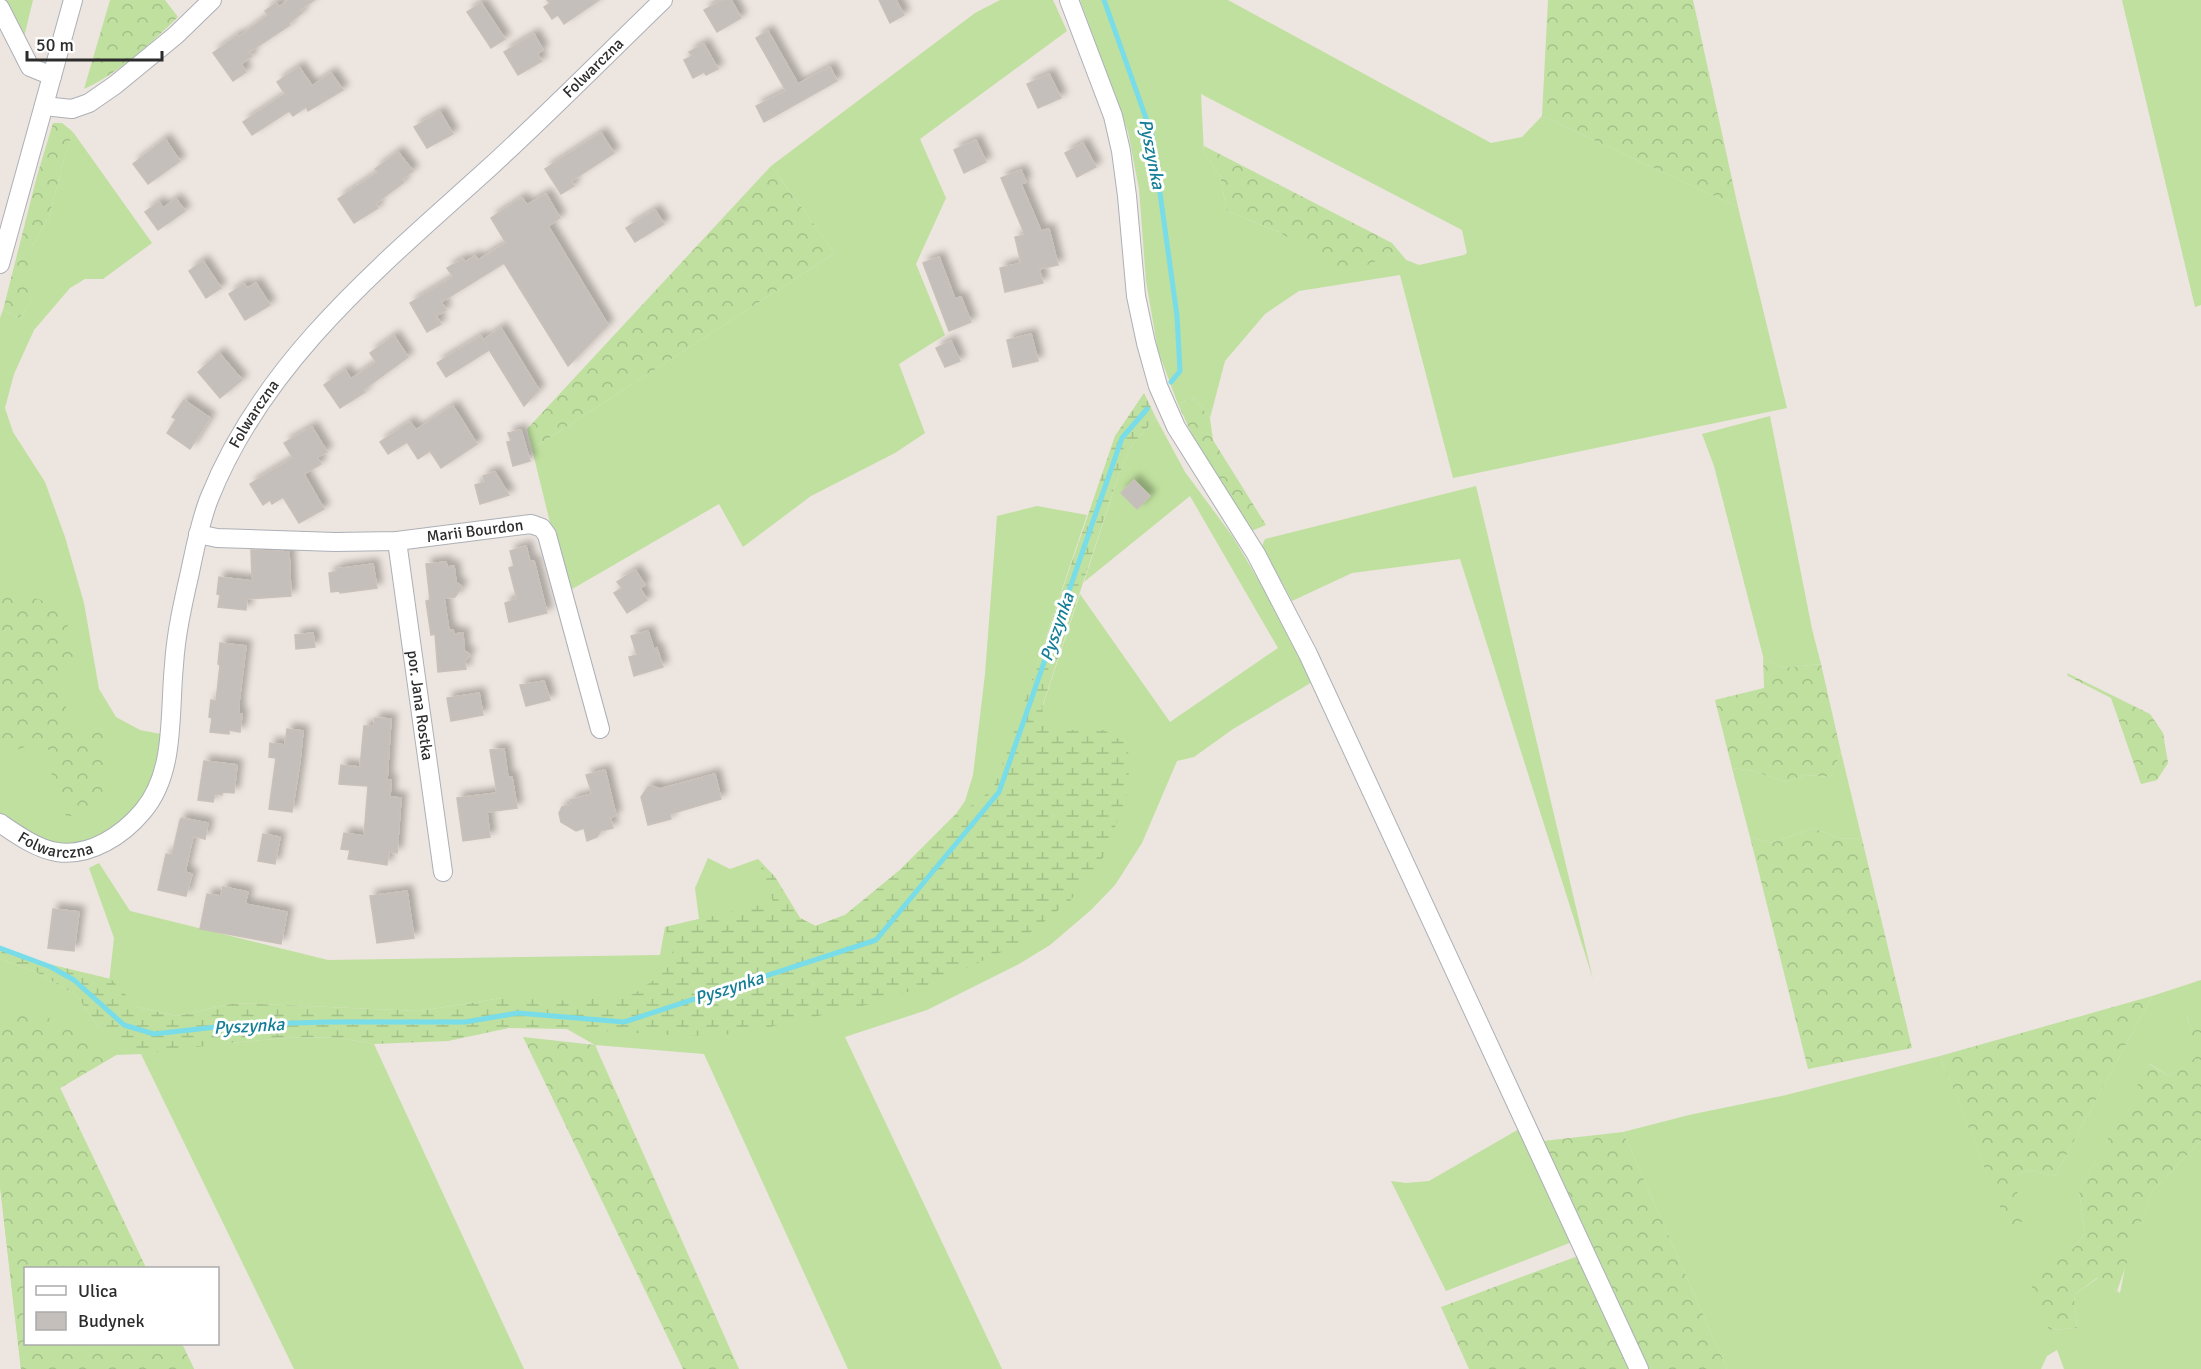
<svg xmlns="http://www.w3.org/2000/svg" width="2201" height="1369" font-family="Signika,sans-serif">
<defs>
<pattern id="forest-crowns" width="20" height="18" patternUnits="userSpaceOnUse" patternTransform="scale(1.5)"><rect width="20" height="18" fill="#bfe09f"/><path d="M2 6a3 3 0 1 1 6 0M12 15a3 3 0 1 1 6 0" fill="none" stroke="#a4c089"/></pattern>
<pattern id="wetland-marsh" width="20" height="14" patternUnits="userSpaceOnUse" patternTransform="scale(1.5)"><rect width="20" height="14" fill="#bfe09f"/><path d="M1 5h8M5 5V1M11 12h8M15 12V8" fill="none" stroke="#a4c089"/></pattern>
<filter id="shadow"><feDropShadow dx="5.5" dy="-5.5" stdDeviation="3" flood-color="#0004"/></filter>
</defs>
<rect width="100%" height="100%" fill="#ede5df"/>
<g fill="#bfe09f" fill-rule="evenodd">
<path d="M 2,0 L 33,0 L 23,41 Z"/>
<path d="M 1000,0 L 1053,0 L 1067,31 L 920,139 L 946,198 L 916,264 L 945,335 L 899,364 L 925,433 L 895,453 L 811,496 L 743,547 L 719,504 L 567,592 L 532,449 L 835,253 L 771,166 L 975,13 Z"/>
<path d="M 1080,0 L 1228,0 L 1491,143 L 1522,137 L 1542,116 L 1738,207 L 1787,408 L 1453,478 L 1400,275 L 1299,291 L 1265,314 L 1225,361 L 1210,418 L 1194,398 L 1178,404 L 1158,351 L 1146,281 L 1139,189 L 1128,132 ZM 1201,94 L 1462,230 L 1467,253 L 1464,255 L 1419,265 L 1391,254 L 1346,274 L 1279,232 L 1227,211 L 1220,176 L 1204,153 Z"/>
<path d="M 2122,0 L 2201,0 L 2201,305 L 2195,307 Z"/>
<path d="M 73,132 L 152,243 L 103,279 L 85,279 L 70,288 L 34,330 L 14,374 L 5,408 L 13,432 L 45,482 L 65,537 L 84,603 L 99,689 L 116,717 L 140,730 L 161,734 L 152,785 L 130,815 L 106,835 L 74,847 L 47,842 L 0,815 L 0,318 L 3,310 L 19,318 L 32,301 L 32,246 L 49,217 L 65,155 Z"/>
<path d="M 1770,416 L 1812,629 L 1821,664 L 1781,668 L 1763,656 L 1714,466 L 1702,434 Z"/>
<path d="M 1156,418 L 1185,472 L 1233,537 L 1265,591 L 1314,681 L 1233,729 L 1194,757 L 1177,761 L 1142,843 L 1115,885 L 1091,910 L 1050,945 L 1019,964 L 927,1010 L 845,1037 L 1002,1369 L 848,1369 L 704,1054 L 595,1045 L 567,1029 L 502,998 L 419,1011 L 235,1003 L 177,1016 L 137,1007 L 109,983 L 114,938 L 89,868 L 99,863 L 130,911 L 328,960 L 660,955 L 665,927 L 699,919 L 695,888 L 708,858 L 730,869 L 758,859 L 775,877 L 800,918 L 815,926 L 845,915 L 900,870 L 956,814 L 965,801 L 973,775 L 985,674 L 997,516 L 1037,506 L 1087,515 L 1023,706 L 1043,705 L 1080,594 L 1170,722 L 1278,648 L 1190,496 L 1084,582 L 1118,477 L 1131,446 Z"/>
<path d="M 1476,486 L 1593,979 L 1460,559 L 1352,573 L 1292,601 L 1262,546 L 1265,539 Z"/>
<path d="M 1841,752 L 1862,839 L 1838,838 L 1813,828 L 1772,843 L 1750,837 L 1732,768 L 1754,771 L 1785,782 L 1805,775 L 1831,777 Z"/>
<path d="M 0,959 L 36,972 L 76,995 L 99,1028 L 229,1043 L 299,1037 L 340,1038 L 374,1044 L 524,1369 L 294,1369 L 141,1054 L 116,1055 L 60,1088 L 146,1268 L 26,1268 L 26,1344 L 182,1344 L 194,1369 L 21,1369 L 0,1186 Z"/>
<path d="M 2201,980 L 2201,1016 L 2187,1015 L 2196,1058 L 2169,1076 L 2150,1064 L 2079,1191 L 2085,1233 L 2073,1249 L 2049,1330 L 2077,1328 L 2074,1295 L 2098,1278 L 2120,1293 L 2126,1263 L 2152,1191 L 2201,1141 L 2201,1369 L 2064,1369 L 2057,1350 L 2047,1356 L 2041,1369 L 1727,1369 L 1623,1132 L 1689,1115 L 1786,1095 L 1940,1056 L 2010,1231 L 2019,1195 L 2007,1177 L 2030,1170 L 2055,1176 L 2152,996 Z"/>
<path d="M 1519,1129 L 1572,1242 L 1446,1291 L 1391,1181 L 1406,1183 L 1429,1181 Z"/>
</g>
<g fill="url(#forest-crowns)">
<path d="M 110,0 L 165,0 L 178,17 C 149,45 120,72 84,89 Z"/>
<path d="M 1548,0 L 1693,0 L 1738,207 L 1542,116 Z"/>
<path d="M 53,123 L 62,123 L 73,132 L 65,155 L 49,217 L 32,246 L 32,301 L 19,318 L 3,310 L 37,176 Z"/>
<path d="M 1204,146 L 1392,243 L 1407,261 L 1391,254 L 1346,275 L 1279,232 L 1227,211 L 1220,176 L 1204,153 Z"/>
<path d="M 771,166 L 835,253 L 532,449 L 527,429 Z"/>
<path d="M 1194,398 L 1210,418 L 1213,440 L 1266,525 L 1249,532 L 1206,465 L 1178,404 Z"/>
<path d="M 0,584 C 14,599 39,594 57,608 C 64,614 73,638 78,647 L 57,685 L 74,726 L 103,731 L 104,760 L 102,801 L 67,818 L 51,784 L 53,754 L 40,742 L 0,755 Z"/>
<path d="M 1763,656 L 1781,668 L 1821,664 L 1841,752 L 1831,777 L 1805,775 L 1785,782 L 1754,771 L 1732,768 L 1715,700 L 1764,688 Z"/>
<path d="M 2067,673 L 2150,714 L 2163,733 L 2168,763 L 2157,780 L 2141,784 L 2111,698 L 2068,676 Z"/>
<path d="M 1813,828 L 1838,838 L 1862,839 L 1912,1048 L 1808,1069 L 1750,837 L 1772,843 Z"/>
<path d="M 2152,996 L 2055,1176 L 2030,1170 L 2008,1177 L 2019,1195 L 2026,1218 L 2010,1232 L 1940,1056 Z"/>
<path d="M 0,1008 C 43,1008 80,1033 116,1055 L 60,1088 L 146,1268 L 26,1268 L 26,1344 L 182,1344 L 194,1369 L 21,1369 L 0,1186 Z"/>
<path d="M 2187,1014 L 2201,1016 L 2201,1141 L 2152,1191 L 2117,1291 L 2097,1278 L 2074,1295 L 2077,1328 L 2049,1330 L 2030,1282 L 2054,1251 L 2073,1249 L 2085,1233 L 2079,1191 L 2149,1064 L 2169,1076 L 2195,1058 Z"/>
<path d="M 523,1037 L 595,1045 L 739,1369 L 683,1369 Z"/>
<path d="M 1623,1132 L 1727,1369 L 1649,1369 L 1543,1141 Z"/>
<path d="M 1578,1256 L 1629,1369 L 1469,1369 L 1441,1307 Z"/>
</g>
<path fill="url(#wetland-marsh)" d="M 1144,393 L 1156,418 L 1131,446 L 1118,477 L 1042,707 L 1045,723 L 1069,730 L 1104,730 L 1128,745 L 1129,789 L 1105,855 L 1070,901 L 1012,947 L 946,978 L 880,1002 L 739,1034 L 688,1036 L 567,1029 L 509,1028 L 448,1041 L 374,1044 L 340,1038 L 299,1037 L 229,1043 L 142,1054 L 99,1028 L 76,995 L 36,972 L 0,959 L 0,946 L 28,959 L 111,979 L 137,1007 L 177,1016 L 235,1003 L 419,1011 L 502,998 L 575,1001 L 634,994 L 662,974 L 673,955 L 665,927 L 773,902 L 758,859 L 775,877 L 800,918 L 816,926 L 845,915 L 900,870 L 956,814 L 978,802 L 994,786 L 1008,749 L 1115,436 Z"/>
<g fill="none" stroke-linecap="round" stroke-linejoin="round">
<g stroke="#78dce9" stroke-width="5">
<path d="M 1104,0 L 1152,135 L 1177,316 L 1180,371 L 1171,382"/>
<path d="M 0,948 L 51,967 L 74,980 L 124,1025 L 154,1034 L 234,1025 L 328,1022 L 465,1022 L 518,1013 L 624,1022 L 876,940 L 999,792 L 1122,438 L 1147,409"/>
</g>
</g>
<g fill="#c5bfbb" stroke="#c8c0b9" stroke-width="1.5" filter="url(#shadow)">
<path d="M 288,0 L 314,0 L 300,10 L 302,13 L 289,23 L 290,25 L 249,52 L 252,56 L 241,64 L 246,72 L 233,81 L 213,53 L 238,35 L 239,37 L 268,15 L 265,11 L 276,3 L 279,7 Z"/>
<path d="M 547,0 L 599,0 L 564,24 L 558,15 L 552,19 L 544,7 L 550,3 Z"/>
<path d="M 723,0 L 731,0 L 741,18 L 717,32 L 704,10 Z"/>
<path d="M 879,0 L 896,0 L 904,15 L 890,23 Z"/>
<path d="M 481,3 L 505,39 L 491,48 L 467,12 Z"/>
<path d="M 768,31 L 798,84 L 830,67 L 837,81 L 764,122 L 756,106 L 786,91 L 756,38 Z"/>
<path d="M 534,34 L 543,50 L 537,54 L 542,61 L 518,75 L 504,52 Z"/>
<path d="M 704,44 L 718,69 L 706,75 L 704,72 L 693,78 L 684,60 L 692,56 L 689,52 Z"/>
<path d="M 299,67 L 312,86 L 331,73 L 343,90 L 308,111 L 306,107 L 293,116 L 289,111 L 252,135 L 243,122 L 285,94 L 277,82 Z"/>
<path d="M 1049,74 L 1061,98 L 1038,108 L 1027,84 Z"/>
<path d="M 440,112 L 453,134 L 427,148 L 414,127 Z"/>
<path d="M 601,133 L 614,153 L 571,181 L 574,186 L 561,194 L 545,169 Z"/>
<path d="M 165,139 L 180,161 L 148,184 L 133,164 Z"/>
<path d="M 976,140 L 986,162 L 964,173 L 954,150 Z"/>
<path d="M 1083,143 L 1096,167 L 1077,177 L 1065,153 Z"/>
<path d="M 398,152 L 413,171 L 402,179 L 404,182 L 375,204 L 378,208 L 354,223 L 338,199 L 378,172 L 375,169 Z"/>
<path d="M 1021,170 L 1026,182 L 1021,184 L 1041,231 L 1049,229 L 1058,265 L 1039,269 L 1043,283 L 1005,292 L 1000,268 L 1021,263 L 1015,237 L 1025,235 L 1001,178 Z"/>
<path d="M 546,194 L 560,218 L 548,226 L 608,325 L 568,366 L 504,263 L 441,302 L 446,310 L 436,316 L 441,324 L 427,332 L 410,303 L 453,277 L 447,268 L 463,259 L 465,262 L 475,256 L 478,260 L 506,243 L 491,218 L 522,198 L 527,205 Z"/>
<path d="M 176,199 L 185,211 L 158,230 L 145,212 L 159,202 L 163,208 Z"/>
<path d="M 655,210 L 664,224 L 635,242 L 626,228 Z"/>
<path d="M 939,257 L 955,299 L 961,297 L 971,322 L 949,331 L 923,263 Z"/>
<path d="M 203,261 L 221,288 L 206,298 L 189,271 Z"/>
<path d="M 256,283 L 270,305 L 245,320 L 229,294 L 244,284 L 247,288 Z"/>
<path d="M 501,328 L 539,390 L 524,406 L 483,340 Z"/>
<path d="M 1031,334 L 1038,361 L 1013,367 L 1007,340 Z"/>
<path d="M 394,336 L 408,357 L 363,390 L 365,392 L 340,408 L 324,385 L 345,370 L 351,379 L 376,362 L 370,353 Z"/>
<path d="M 481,336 L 489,350 L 446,377 L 437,363 Z"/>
<path d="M 951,341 L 960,361 L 945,367 L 936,348 Z"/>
<path d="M 219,353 L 242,380 L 220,398 L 198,372 Z"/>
<path d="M 184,400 L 210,418 L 190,449 L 167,433 L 176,419 L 172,417 Z"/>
<path d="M 453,406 L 477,444 L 441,468 L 430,451 L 418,459 L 407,442 L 388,454 L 380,442 L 410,422 L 416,430 Z"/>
<path d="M 312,427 L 327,452 L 317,457 L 321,464 L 304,474 L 324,509 L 299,523 L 283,497 L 272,504 L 270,500 L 263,505 L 250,484 L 293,458 L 284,443 Z"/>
<path d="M 521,430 L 530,461 L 513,466 L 507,442 L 511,441 L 508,433 Z"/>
<path d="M 495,472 L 509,495 L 480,504 L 475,485 L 485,482 L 483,476 Z"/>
<path d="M 1134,480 L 1150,496 L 1137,509 L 1121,493 Z"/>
<path d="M 526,546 L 530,562 L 534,561 L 547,613 L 509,622 L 505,603 L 517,599 L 509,568 L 514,566 L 510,551 Z"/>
<path d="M 251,550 L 289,552 L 291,596 L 247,599 L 246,610 L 218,607 L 220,595 L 217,594 L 219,577 L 252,581 Z"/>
<path d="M 446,562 L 447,567 L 454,566 L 456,582 L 462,587 L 455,597 L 444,598 L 449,631 L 453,630 L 454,634 L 463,633 L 464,650 L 470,655 L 465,661 L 466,669 L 438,672 L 435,634 L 431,635 L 426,601 L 430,600 L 426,564 Z"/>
<path d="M 373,564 L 377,588 L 340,593 L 340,591 L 331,592 L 329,573 L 337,571 L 337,569 Z"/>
<path d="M 635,570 L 645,585 L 640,588 L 647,600 L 627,613 L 614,593 L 622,588 L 617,582 Z"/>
<path d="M 648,631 L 654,650 L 657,648 L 663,667 L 634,676 L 629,657 L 637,655 L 631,636 Z"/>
<path d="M 313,633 L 315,647 L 296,649 L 295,635 Z"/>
<path d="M 220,643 L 246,646 L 239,702 L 239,714 L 242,714 L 240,732 L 229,730 L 229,734 L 210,732 L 212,718 L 209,717 L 211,700 L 216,701 L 220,665 L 218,664 Z"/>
<path d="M 544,681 L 550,700 L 526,706 L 520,685 Z"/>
<path d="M 479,693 L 483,715 L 451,721 L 447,698 Z"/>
<path d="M 375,718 L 391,719 L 387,780 L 391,780 L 390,797 L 401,798 L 397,853 L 389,852 L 387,865 L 348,859 L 350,850 L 341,849 L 344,833 L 364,836 L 368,786 L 339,784 L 341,765 L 360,767 L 364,726 L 374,726 Z"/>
<path d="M 287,729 L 303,731 L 300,761 L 292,812 L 269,809 L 276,758 L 269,757 L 270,743 L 285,745 Z"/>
<path d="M 504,749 L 508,778 L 512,777 L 517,808 L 487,812 L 490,837 L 463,841 L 457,798 L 497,793 L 490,750 Z"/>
<path d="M 204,761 L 237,765 L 234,793 L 222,792 L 222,795 L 215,794 L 213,802 L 198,800 Z"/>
<path d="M 605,770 L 616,816 L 610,817 L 613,828 L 601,831 L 597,837 L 587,841 L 584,828 L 576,831 L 561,822 L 559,813 L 562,807 L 572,804 L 570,800 L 592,794 L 586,775 Z"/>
<path d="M 715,774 L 721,799 L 670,814 L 671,819 L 648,825 L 641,797 L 648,787 L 652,786 L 660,789 Z"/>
<path d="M 182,818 L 208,823 L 205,839 L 193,836 L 185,872 L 192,874 L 186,896 L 158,890 L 166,854 L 172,855 L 180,820 Z"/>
<path d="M 263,834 L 280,837 L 275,864 L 258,861 Z"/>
<path d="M 223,887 L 248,892 L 245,904 L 287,912 L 281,944 L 200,929 L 207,894 L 221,896 Z"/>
<path d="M 407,891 L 414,938 L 377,943 L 370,896 Z"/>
<path d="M 53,909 L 79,912 L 74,951 L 48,948 Z"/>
</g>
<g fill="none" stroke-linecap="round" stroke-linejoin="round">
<g stroke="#acb0b7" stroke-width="20">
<g id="minor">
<path d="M 1069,0 L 1113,116 L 1121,151 L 1127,196 L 1136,296 L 1146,343 L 1158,386 L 1176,427 L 1256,554 L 1308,654 L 1639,1369"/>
<path d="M 0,8 L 30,67 L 52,76"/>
<path d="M 44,106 L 72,109 L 89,103 L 115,85 L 176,35 L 212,0"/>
<path d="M 0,264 L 73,0"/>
<path id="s1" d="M 198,534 L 217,538 L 335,542 L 397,541 L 531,524 L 542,528 L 547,535 L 600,729"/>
<path id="s2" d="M 397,541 L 443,872"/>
<path id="s3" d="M 0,823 C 16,834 37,849 57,852 C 90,857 123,835 143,811 C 176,772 169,713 174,665 C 176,633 183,603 190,572 C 195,548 200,522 209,499 C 264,360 382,265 490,167 C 549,113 605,56 663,0"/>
</g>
</g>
<use href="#minor" stroke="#fff" stroke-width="18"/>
</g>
<g text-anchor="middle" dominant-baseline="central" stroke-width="6" stroke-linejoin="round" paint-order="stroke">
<g font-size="16" fill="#2c2c2c" stroke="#fff">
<text stroke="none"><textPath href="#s3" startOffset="1068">Folwarczna</textPath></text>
<text stroke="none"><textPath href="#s3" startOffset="582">Folwarczna</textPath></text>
<text stroke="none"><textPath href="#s1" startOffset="278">Marii Bourdon</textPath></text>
<text stroke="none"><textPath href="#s2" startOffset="166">por. Jana Rostka</textPath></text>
<text stroke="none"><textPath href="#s3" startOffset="62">Folwarczna</textPath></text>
</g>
<g font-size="18" font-style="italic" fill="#157e97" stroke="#fff">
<text transform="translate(1152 154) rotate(79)">Pyszynka</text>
<text transform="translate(1057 627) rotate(-71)">Pyszynka</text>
<text transform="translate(729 988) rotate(-18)">Pyszynka</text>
<text transform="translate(249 1026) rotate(-3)">Pyszynka</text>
</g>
</g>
<rect x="24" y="1267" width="195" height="78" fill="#ffffff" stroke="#ababab" stroke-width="1.5"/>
<rect x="36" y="1286" width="30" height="9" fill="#ffffff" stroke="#ababab" stroke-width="1.5"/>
<text x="78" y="1297" font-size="18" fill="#2c2c2c">Ulica</text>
<rect x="36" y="1312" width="30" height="18" fill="#c5bfbb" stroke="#ababab" stroke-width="1.5"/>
<text x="78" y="1327" font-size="18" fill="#2c2c2c">Budynek</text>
<path d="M27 51v9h135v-9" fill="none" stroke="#2c2c2c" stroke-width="3"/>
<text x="36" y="51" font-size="18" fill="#2c2c2c" stroke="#ffffff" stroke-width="4.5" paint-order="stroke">50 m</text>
</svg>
